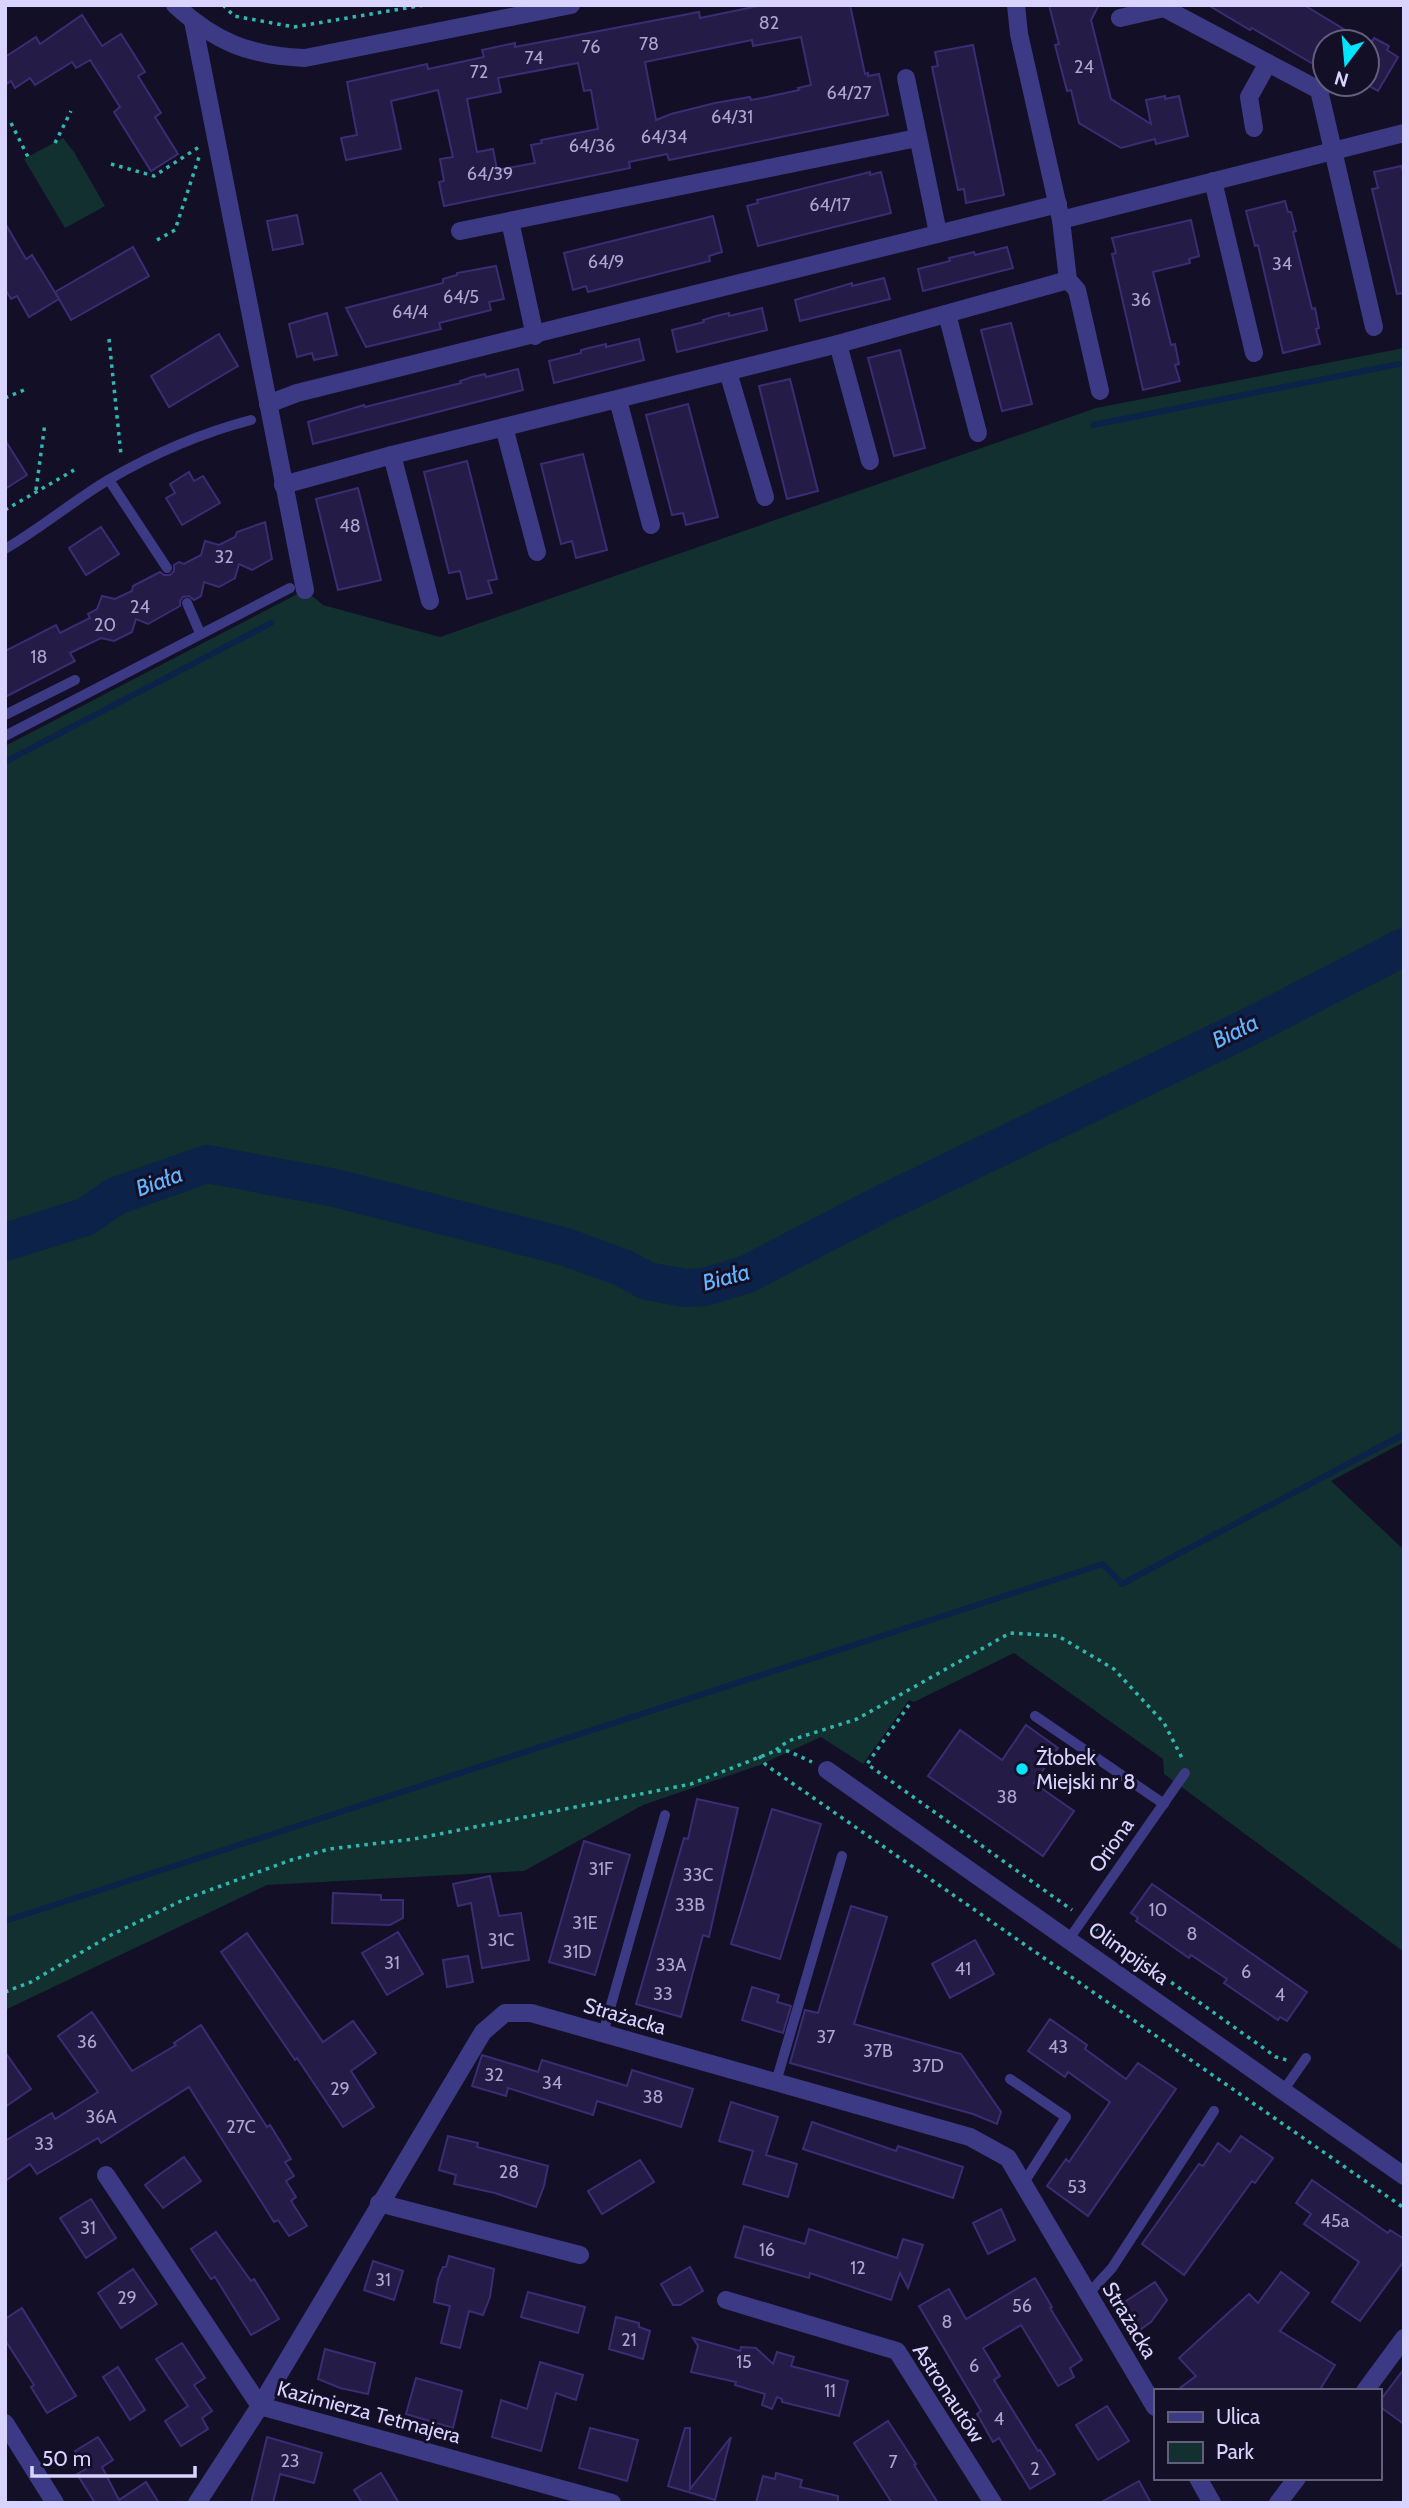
<svg xmlns="http://www.w3.org/2000/svg" width="1409" height="2508" font-family="Cabin,sans-serif">
<rect width="100%" height="100%" fill="#130f26"/>
<g fill="#12302f">
<path d="M 63,138 L 74,152 L 105,206 L 65,228 L 24,159 Z"/>
<path d="M 1404,348 L 1404,1442 L 1331,1481 L 1404,1550 L 1404,1952 L 1164,1774 L 1163,1759 L 1014,1653 L 914,1702 L 909,1700 L 863,1764 L 821,1737 L 760,1765 L 643,1805 L 524,1871 L 267,1885 L 5,2010 L 5,746 L 305,590 L 323,605 L 440,637 L 1096,408 Z"/>
</g>
<g fill="none" stroke-linecap="round" stroke-linejoin="round">
<g stroke="#0c2248" stroke-width="6">
<path d="M 1093,425 L 1404,363"/>
<path d="M 5,762 L 271,623"/>
<path d="M 5,1921 L 1103,1564 L 1122,1584 L 1404,1434"/>
</g>
<path stroke="#0c2248" stroke-width="38" d="M 5,1242 L 85,1217 L 116,1196 L 207,1164 L 335,1188 L 566,1247 L 623,1268 L 647,1281 L 685,1288 L 705,1287 L 747,1274 L 882,1204 L 1245,1029 L 1404,947"/>
</g>
<g fill="#241b47" stroke="#3b2d73" stroke-width="2" fill-rule="evenodd">
<path d="M 763,5 L 850,5 L 865,74 L 868,73 L 868,76 L 879,74 L 888,115 L 669,160 L 667,154 L 629,162 L 630,168 L 444,206 L 439,182 L 444,181 L 440,159 L 453,157 L 438,90 L 391,101 L 401,149 L 346,160 L 341,138 L 357,135 L 347,82 L 427,64 L 428,69 L 484,57 L 482,50 L 515,43 L 515,47 L 699,12 L 700,18 ZM 801,37 L 811,85 L 798,88 L 799,90 L 762,98 L 751,100 L 750,97 L 715,103 L 671,114 L 656,120 L 645,62 L 752,40 L 753,46 ZM 578,63 L 584,91 L 591,90 L 598,129 L 541,140 L 542,143 L 531,145 L 535,163 L 497,170 L 493,149 L 477,152 L 467,99 L 501,92 L 498,78 Z"/>
<path d="M 1049,5 L 1099,5 L 1091,20 L 1111,99 L 1151,124 L 1146,100 L 1165,96 L 1165,99 L 1179,96 L 1188,136 L 1156,144 L 1155,139 L 1121,148 L 1079,123 L 1071,90 L 1067,91 L 1055,45 L 1059,44 Z"/>
<path d="M 1208,5 L 1304,5 L 1365,42 L 1325,42 L 1325,55 L 1318,67 L 1252,28 L 1250,30 Z"/>
<path d="M 82,15 L 102,46 L 121,34 L 145,72 L 138,76 L 161,113 L 155,117 L 178,154 L 151,171 L 114,112 L 120,107 L 90,60 L 76,68 L 72,62 L 35,85 L 30,78 L 15,88 L 11,81 L 5,85 L 5,57 L 36,37 L 40,44 Z"/>
<path d="M 1374,38 L 1389,46 L 1387,50 L 1398,57 L 1378,91 L 1367,85 L 1367,50 Z"/>
<path d="M 973,45 L 1004,195 L 966,203 L 964,189 L 958,190 L 932,67 L 938,66 L 935,52 Z"/>
<path d="M 1401,166 L 1404,175 L 1404,293 L 1397,294 L 1372,189 L 1378,188 L 1374,172 Z"/>
<path d="M 870,172 L 870,175 L 881,172 L 891,213 L 758,246 L 747,206 L 758,203 L 757,200 Z"/>
<path d="M 1285,201 L 1288,212 L 1291,212 L 1296,231 L 1293,232 L 1312,309 L 1315,308 L 1319,328 L 1316,329 L 1320,344 L 1283,353 L 1258,245 L 1255,246 L 1246,211 Z"/>
<path d="M 297,215 L 303,244 L 273,250 L 267,221 Z"/>
<path d="M 713,216 L 722,252 L 709,256 L 710,261 L 588,292 L 586,286 L 573,290 L 564,253 Z"/>
<path d="M 1191,220 L 1199,256 L 1189,259 L 1190,263 L 1153,272 L 1171,345 L 1175,344 L 1179,364 L 1175,365 L 1180,381 L 1143,390 L 1112,254 L 1116,253 L 1112,238 Z"/>
<path d="M 5,223 L 26,259 L 32,255 L 59,299 L 29,317 L 17,296 L 11,299 L 5,289 Z"/>
<path d="M 133,247 L 149,276 L 71,320 L 55,292 Z"/>
<path d="M 1007,247 L 1013,268 L 923,291 L 918,269 L 950,261 L 949,258 L 962,255 L 974,252 L 975,255 Z"/>
<path d="M 496,266 L 504,299 L 489,302 L 491,310 L 439,323 L 441,329 L 366,347 L 346,308 L 443,283 L 443,279 L 457,275 L 457,273 Z"/>
<path d="M 884,278 L 890,299 L 800,321 L 795,300 L 852,283 L 852,286 Z"/>
<path d="M 762,308 L 767,330 L 677,352 L 672,330 L 704,322 L 703,320 L 716,316 L 729,313 L 729,316 Z"/>
<path d="M 327,313 L 337,355 L 314,360 L 312,353 L 297,357 L 289,324 Z"/>
<path d="M 1011,323 L 1032,404 L 1002,411 L 981,330 Z"/>
<path d="M 219,334 L 238,366 L 169,407 L 151,376 Z"/>
<path d="M 639,339 L 644,360 L 554,383 L 549,361 L 581,353 L 581,350 L 593,347 L 606,344 L 606,347 Z"/>
<path d="M 900,350 L 925,448 L 894,456 L 868,358 Z"/>
<path d="M 518,369 L 523,390 L 313,444 L 308,422 L 364,405 L 365,407 L 461,383 L 460,381 L 472,377 L 485,374 L 486,377 Z"/>
<path d="M 790,379 L 818,491 L 787,499 L 759,386 Z"/>
<path d="M 688,404 L 718,517 L 686,525 L 683,513 L 672,515 L 646,415 Z"/>
<path d="M 5,440 L 27,475 L 5,489 Z"/>
<path d="M 583,454 L 607,550 L 576,558 L 572,541 L 561,544 L 541,464 Z"/>
<path d="M 467,461 L 497,579 L 488,581 L 492,593 L 467,599 L 460,571 L 449,573 L 424,472 Z"/>
<path d="M 189,472 L 194,481 L 203,476 L 220,503 L 182,525 L 166,498 L 175,493 L 170,484 Z"/>
<path d="M 358,488 L 381,580 L 338,590 L 316,499 Z"/>
<path d="M 265,522 L 272,559 L 252,570 L 239,564 L 235,578 L 219,587 L 204,582 L 201,596 L 194,600 L 189,596 L 183,597 L 180,601 L 180,606 L 148,624 L 136,619 L 132,632 L 114,641 L 101,638 L 70,653 L 75,661 L 5,697 L 5,651 L 56,625 L 60,633 L 90,618 L 88,614 L 97,609 L 102,596 L 115,599 L 132,591 L 133,586 L 160,572 L 164,575 L 170,575 L 174,571 L 174,565 L 179,562 L 184,564 L 201,555 L 205,541 L 219,545 L 235,537 L 237,532 Z"/>
<path d="M 101,527 L 119,554 L 86,575 L 69,548 Z"/>
<path d="M 1026,1725 L 1058,1748 L 1034,1783 L 1074,1811 L 1043,1856 L 928,1776 L 960,1730 L 1002,1760 Z"/>
<path d="M 697,1799 L 738,1808 L 709,1937 L 703,1935 L 681,2017 L 636,2004 L 684,1838 L 688,1839 Z"/>
<path d="M 772,1809 L 821,1824 L 780,1959 L 731,1944 Z"/>
<path d="M 584,1841 L 630,1855 L 595,1975 L 549,1962 Z"/>
<path d="M 490,1876 L 499,1916 L 521,1913 L 529,1960 L 482,1968 L 471,1903 L 458,1906 L 453,1884 Z"/>
<path d="M 1152,1884 L 1307,1992 L 1287,2021 L 1280,2017 L 1278,2020 L 1224,1983 L 1227,1979 L 1191,1955 L 1189,1958 L 1136,1921 L 1138,1918 L 1131,1913 Z"/>
<path d="M 333,1893 L 381,1895 L 381,1900 L 403,1900 L 403,1918 L 390,1925 L 332,1923 Z"/>
<path d="M 851,1906 L 887,1917 L 854,2024 L 961,2054 L 1001,2112 L 997,2124 L 973,2114 L 790,2063 L 805,2010 L 818,2013 Z"/>
<path d="M 398,1932 L 423,1974 L 387,1995 L 362,1953 Z"/>
<path d="M 247,1933 L 323,2042 L 353,2021 L 376,2053 L 351,2071 L 374,2107 L 343,2127 L 297,2058 L 295,2060 L 221,1952 Z"/>
<path d="M 975,1940 L 994,1974 L 950,1998 L 932,1964 Z"/>
<path d="M 468,1956 L 473,1982 L 447,1987 L 443,1960 Z"/>
<path d="M 752,1987 L 779,1995 L 777,2002 L 791,2006 L 783,2033 L 742,2020 Z"/>
<path d="M 92,2012 L 132,2071 L 176,2045 L 174,2043 L 201,2025 L 267,2127 L 270,2125 L 291,2159 L 285,2162 L 294,2176 L 286,2181 L 296,2197 L 291,2201 L 307,2226 L 289,2236 L 278,2220 L 274,2222 L 189,2087 L 101,2143 L 98,2138 L 37,2174 L 30,2164 L 5,2181 L 5,2141 L 52,2113 L 55,2119 L 98,2092 L 58,2036 Z"/>
<path d="M 1050,2019 L 1087,2045 L 1085,2049 L 1126,2079 L 1138,2063 L 1176,2089 L 1088,2216 L 1047,2186 L 1066,2159 L 1069,2162 L 1110,2102 L 1068,2072 L 1065,2077 L 1028,2051 Z"/>
<path d="M 5,2052 L 31,2089 L 5,2107 Z"/>
<path d="M 482,2055 L 538,2072 L 542,2060 L 627,2086 L 632,2070 L 693,2089 L 681,2127 L 597,2101 L 593,2115 L 508,2088 L 506,2096 L 472,2086 Z"/>
<path d="M 731,2102 L 778,2117 L 766,2155 L 797,2164 L 788,2197 L 743,2184 L 753,2151 L 719,2141 Z"/>
<path d="M 812,2122 L 896,2151 L 898,2146 L 963,2167 L 953,2198 L 803,2149 Z"/>
<path d="M 448,2136 L 478,2143 L 477,2147 L 548,2166 L 544,2186 L 536,2207 L 495,2193 L 454,2184 L 456,2175 L 439,2170 Z"/>
<path d="M 1241,2136 L 1273,2158 L 1255,2183 L 1252,2181 L 1184,2275 L 1142,2244 L 1199,2164 L 1203,2166 L 1218,2143 L 1230,2152 Z"/>
<path d="M 184,2157 L 201,2181 L 163,2208 L 145,2185 Z"/>
<path d="M 640,2160 L 654,2182 L 602,2214 L 588,2191 Z"/>
<path d="M 1312,2180 L 1388,2233 L 1390,2230 L 1404,2239 L 1404,2261 L 1360,2321 L 1332,2302 L 1359,2262 L 1304,2224 L 1311,2214 L 1296,2203 Z"/>
<path d="M 91,2199 L 116,2238 L 86,2258 L 60,2218 Z"/>
<path d="M 1001,2209 L 1015,2240 L 988,2254 L 973,2223 Z"/>
<path d="M 744,2226 L 805,2244 L 809,2229 L 897,2258 L 903,2239 L 923,2245 L 908,2288 L 900,2273 L 891,2300 L 810,2273 L 809,2278 L 735,2257 Z"/>
<path d="M 216,2232 L 251,2281 L 254,2279 L 279,2319 L 251,2335 L 215,2277 L 211,2279 L 191,2249 Z"/>
<path d="M 449,2256 L 494,2269 L 490,2297 L 483,2315 L 469,2311 L 460,2348 L 441,2343 L 450,2306 L 434,2302 L 438,2279 L 443,2267 L 446,2267 Z"/>
<path d="M 373,2261 L 403,2271 L 394,2300 L 364,2290 Z"/>
<path d="M 690,2267 L 703,2291 L 680,2305 L 673,2305 L 661,2284 Z"/>
<path d="M 133,2269 L 157,2304 L 121,2328 L 98,2293 Z"/>
<path d="M 1281,2272 L 1309,2293 L 1280,2331 L 1335,2365 L 1319,2391 L 1176,2391 L 1196,2376 L 1179,2358 L 1249,2294 L 1258,2303 Z"/>
<path d="M 1035,2278 L 1052,2307 L 1050,2308 L 1082,2360 L 1070,2368 L 1074,2377 L 1058,2386 L 1021,2325 L 983,2348 L 1000,2376 L 994,2380 L 1038,2451 L 1040,2450 L 1055,2474 L 1030,2489 L 999,2438 L 993,2442 L 977,2414 L 981,2411 L 919,2306 L 949,2289 L 966,2319 Z"/>
<path d="M 1155,2282 L 1167,2300 L 1151,2322 L 1141,2329 L 1123,2303 Z"/>
<path d="M 528,2292 L 585,2307 L 578,2333 L 521,2317 Z"/>
<path d="M 22,2308 L 76,2396 L 47,2413 L 31,2387 L 34,2385 L 5,2340 L 5,2319 Z"/>
<path d="M 616,2317 L 639,2323 L 639,2327 L 650,2331 L 643,2359 L 609,2349 Z"/>
<path d="M 693,2338 L 740,2351 L 741,2347 L 756,2348 L 773,2364 L 777,2352 L 794,2357 L 791,2366 L 848,2381 L 839,2416 L 782,2402 L 782,2399 L 777,2397 L 772,2409 L 762,2405 L 765,2394 L 735,2385 L 736,2382 L 691,2372 L 698,2346 Z"/>
<path d="M 182,2343 L 205,2378 L 194,2385 L 212,2411 L 202,2418 L 208,2429 L 181,2446 L 165,2421 L 188,2406 L 156,2359 Z"/>
<path d="M 325,2349 L 375,2363 L 368,2394 L 340,2388 L 318,2379 Z"/>
<path d="M 540,2362 L 583,2375 L 576,2400 L 556,2393 L 541,2451 L 492,2437 L 501,2400 L 527,2409 Z"/>
<path d="M 118,2367 L 145,2410 L 130,2420 L 103,2377 Z"/>
<path d="M 1404,2369 L 1404,2424 L 1379,2406 L 1379,2402 Z"/>
<path d="M 416,2378 L 462,2391 L 453,2428 L 406,2414 Z"/>
<path d="M 1107,2406 L 1129,2441 L 1098,2460 L 1076,2425 Z"/>
<path d="M 888,2421 L 916,2464 L 914,2465 L 938,2503 L 892,2503 L 854,2443 Z"/>
<path d="M 590,2428 L 638,2440 L 627,2481 L 579,2468 Z"/>
<path d="M 685,2428 L 690,2428 L 690,2489 L 731,2437 L 715,2500 L 668,2486 Z"/>
<path d="M 98,2437 L 113,2460 L 102,2467 L 119,2500 L 146,2482 L 159,2503 L 95,2503 L 77,2474 L 86,2469 L 75,2451 Z"/>
<path d="M 267,2437 L 322,2453 L 314,2483 L 280,2474 L 273,2503 L 251,2503 Z"/>
<path d="M 381,2473 L 399,2503 L 362,2503 L 354,2490 Z"/>
<path d="M 776,2473 L 802,2480 L 800,2487 L 838,2496 L 838,2503 L 756,2503 L 763,2476 L 775,2479 Z"/>
<path d="M 1139,2481 L 1151,2503 L 1100,2503 Z"/>
</g>
<g fill="none" stroke-linecap="round" stroke-linejoin="round">
<g stroke="#2fb8b0" stroke-width="3.5" stroke-dasharray="3.5 5" stroke-linecap="butt">
<path d="M 223,5 L 234,16 L 294,27 L 424,5"/>
<path d="M 11,123 L 28,157"/>
<path d="M 55,143 L 71,111"/>
<path d="M 111,164 L 154,176 L 199,147"/>
<path d="M 157,240 L 175,230 L 199,157"/>
<path d="M 109,339 L 121,455"/>
<path d="M 5,398 L 24,390"/>
<path d="M 36,490 L 45,423"/>
<path d="M 5,510 L 74,470"/>
<path d="M 909,1705 L 867,1764 L 1072,1910"/>
<path d="M 776,1750 L 788,1741 L 857,1719 L 1010,1633 L 1058,1636 L 1114,1669 L 1164,1723 L 1182,1758"/>
<path d="M 759,1756 L 766,1765 L 1404,2208"/>
<path d="M 1095,1928 L 1276,2057 L 1287,2060"/>
<path d="M 5,1992 L 31,1982 L 111,1935 L 183,1900 L 288,1861 L 329,1849 L 414,1839 L 691,1784 L 775,1751 L 788,1751 L 812,1762"/>
</g>
<g stroke="#3d3a85" stroke-width="10">
<path d="M 109,480 L 167,568"/>
<path d="M 5,549 C 41,528 73,501 108,480 C 153,454 201,433 251,420"/>
<path d="M 187,603 L 200,633"/>
<path d="M 5,715 L 75,680"/>
<path d="M 5,736 L 290,588"/>
<path d="M 1035,1716 L 1164,1804"/>
<path d="M 1069,1939 L 1185,1773"/>
<path d="M 603,2033 L 665,1815"/>
<path d="M 1010,2079 L 1066,2117 L 1023,2184"/>
<path d="M 776,2082 L 842,1856"/>
<path d="M 1283,2091 L 1306,2058"/>
<path d="M 1088,2294 L 1112,2268 L 1214,2111"/>
</g>
<g stroke="#3d3a85" stroke-width="18">
<path d="M 175,5 C 215,42 250,56 305,58 L 571,5"/>
<path d="M 1016,5 L 1019,34 L 1061,220 L 1068,280 L 1077,290 L 1100,391"/>
<path d="M 1120,18 L 1164,8 L 1319,90 L 1374,327"/>
<path d="M 193,21 L 305,590"/>
<path d="M 906,78 L 938,233"/>
<path d="M 1254,128 L 1249,97 L 1268,63"/>
<path d="M 1213,181 L 1254,353"/>
<path d="M 1061,220 L 1404,133"/>
<path d="M 510,221 L 535,336"/>
<path d="M 460,231 L 917,138"/>
<path d="M 947,314 L 978,433"/>
<path d="M 838,344 L 870,461"/>
<path d="M 728,372 L 765,497"/>
<path d="M 618,400 L 651,525"/>
<path d="M 268,404 L 297,393 L 1058,204"/>
<path d="M 504,427 L 537,552"/>
<path d="M 392,455 L 430,601"/>
<path d="M 283,485 L 392,455 L 838,344 L 1068,280"/>
<path d="M 827,1770 L 1404,2176"/>
<path d="M 106,2175 L 260,2406 L 612,2503"/>
<path d="M 379,2203 L 580,2255"/>
<path d="M 726,2300 L 897,2351 L 993,2503"/>
<path d="M 5,2423 L 55,2503"/>
<path d="M 1198,2478 L 1212,2503"/>
<path d="M 197,2503 L 260,2406 L 483,2032 L 505,2013 L 531,2013 L 970,2137 L 1008,2158 L 1155,2407"/>
</g>
<g stroke="#3d3a85" stroke-width="18">
<path d="M 1365,2391 L 1404,2338"/>
<path d="M 1278,2503 L 1297,2478"/>
</g>
</g>
<circle fill="#00e5ff" stroke="#130f26" stroke-width="2.5" cx="1022" cy="1769" r="7"/>
<g text-anchor="middle" dominant-baseline="central" stroke-width="6" stroke-linejoin="round" paint-order="stroke">
<g font-size="18" fill="#aca6d1">
<text x="769" y="23">82</text>
<text x="649" y="44">78</text>
<text x="591" y="47">76</text>
<text x="534" y="58">74</text>
<text x="1084" y="67">24</text>
<text x="479" y="72">72</text>
<text x="849" y="93">64/27</text>
<text x="732" y="117">64/31</text>
<text x="664" y="137">64/34</text>
<text x="592" y="146">64/36</text>
<text x="490" y="174">64/39</text>
<text x="830" y="205">64/17</text>
<text x="606" y="262">64/9</text>
<text x="1282" y="264">34</text>
<text x="461" y="297">64/5</text>
<text x="1141" y="300">36</text>
<text x="410" y="312">64/4</text>
<text x="350" y="526">48</text>
<text x="224" y="557">32</text>
<text x="140" y="607">24</text>
<text x="105" y="625">20</text>
<text x="39" y="657">18</text>
<text x="1007" y="1797">38</text>
<text x="601" y="1869">31F</text>
<text x="698" y="1875">33C</text>
<text x="690" y="1905">33B</text>
<text x="1158" y="1910">10</text>
<text x="585" y="1923">31E</text>
<text x="1192" y="1934">8</text>
<text x="501" y="1940">31C</text>
<text x="577" y="1952">31D</text>
<text x="392" y="1963">31</text>
<text x="671" y="1965">33A</text>
<text x="963" y="1969">41</text>
<text x="1246" y="1972">6</text>
<text x="663" y="1994">33</text>
<text x="1280" y="1995">4</text>
<text x="826" y="2037">37</text>
<text x="87" y="2042">36</text>
<text x="1058" y="2047">43</text>
<text x="878" y="2051">37B</text>
<text x="928" y="2066">37D</text>
<text x="494" y="2075">32</text>
<text x="552" y="2083">34</text>
<text x="340" y="2089">29</text>
<text x="653" y="2097">38</text>
<text x="101" y="2117">36A</text>
<text x="241" y="2127">27C</text>
<text x="44" y="2144">33</text>
<text x="509" y="2172">28</text>
<text x="1077" y="2187">53</text>
<text x="1335" y="2221">45a</text>
<text x="88" y="2228">31</text>
<text x="767" y="2250">16</text>
<text x="858" y="2268">12</text>
<text x="383" y="2280">31</text>
<text x="127" y="2298">29</text>
<text x="1022" y="2306">56</text>
<text x="947" y="2322">8</text>
<text x="629" y="2340">21</text>
<text x="744" y="2362">15</text>
<text x="974" y="2366">6</text>
<text x="830" y="2391">11</text>
<text x="999" y="2419">4</text>
<text x="290" y="2461">23</text>
<text x="893" y="2462">7</text>
<text x="1035" y="2469">2</text>
</g>
<g font-size="21" fill="#d9d4ff" stroke="#130f26" text-anchor="start">
<text x="1036" y="1757">Żłobek<tspan x="1036" dy="24">Miejski nr 8</tspan></text>
</g>
<g font-size="21" fill="#d9d4ff" stroke="#130f26">
<text transform="translate(1111 1845) rotate(-55)">Oriona</text>
<text transform="translate(1129 1953) rotate(35)">Olimpijska</text>
<text transform="translate(625 2016) rotate(16)">Strażacka</text>
<text transform="translate(1130 2320) rotate(59)">Strażacka</text>
<text transform="translate(949 2393) rotate(57)">Astronautów</text>
<text transform="translate(369 2412) rotate(15)">Kazimierza Tetmajera</text>
</g>
<g font-size="23" font-style="italic" fill="#62b6ff" stroke="#130f26">
<text transform="translate(1235 1031) rotate(-26)">Biała</text>
<text transform="translate(159 1181) rotate(-20)">Biała</text>
<text transform="translate(726 1277) rotate(-15)">Biała</text>
</g>
</g>
<rect width="1409" height="2508" fill="none" stroke="#d9d4ff" stroke-width="14"/>
<rect x="1154" y="2389" width="228" height="91" fill="#130f26" stroke="#625e7d" stroke-width="2"/>
<rect x="1168" y="2412" width="35" height="10" fill="#3d3a85" stroke="#625e7d" stroke-width="2"/>
<text x="1216" y="2424" font-size="21" fill="#d9d4ff">Ulica</text>
<rect x="1168" y="2442" width="35" height="21" fill="#12302f" stroke="#625e7d" stroke-width="2"/>
<text x="1216" y="2459" font-size="21" fill="#d9d4ff">Park</text>
<g transform="translate(1346 63) rotate(196)"><circle r="33" fill="#130f26" stroke="#625e7d" stroke-width="2"/>
<path d="M0-5L12 26L0 18L-12 26Z" fill="#00e5ff"/>
<text y="-10" font-size="19" font-weight="bold" text-anchor="middle" fill="#d9d4ff">N</text>
</g>
<path d="M32 2466v10h163v-10" fill="none" stroke="#d9d4ff" stroke-width="3.5"/>
<text x="42" y="2466" font-size="21" fill="#d9d4ff" stroke="#130f26" stroke-width="5" paint-order="stroke">50 m</text>
</svg>
